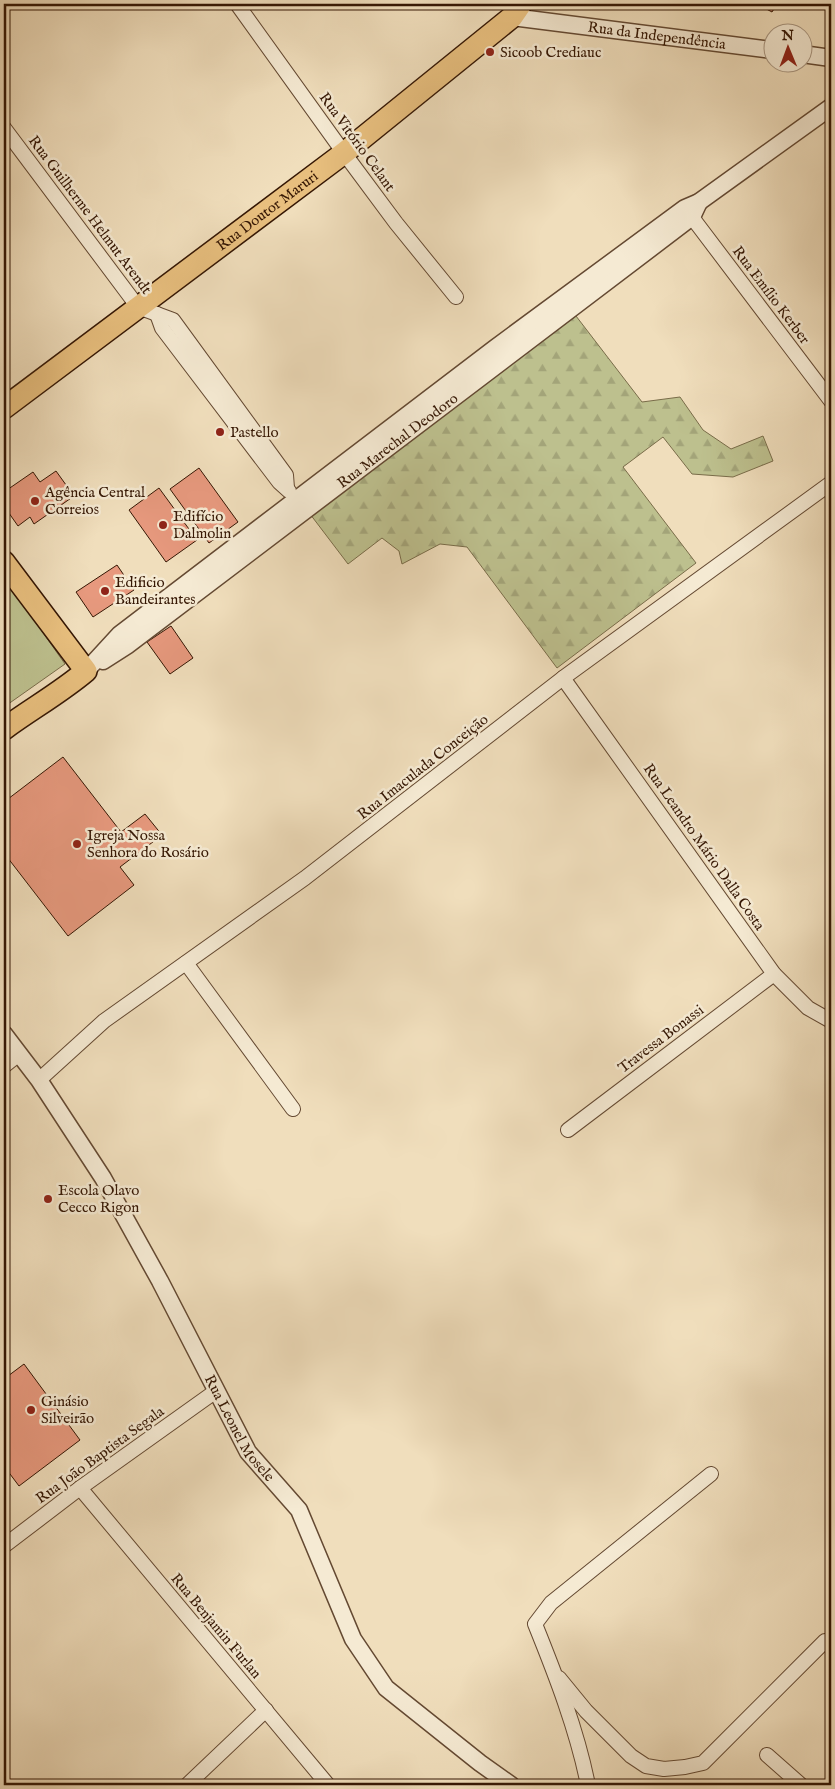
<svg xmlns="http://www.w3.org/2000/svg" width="835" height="1789" font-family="'IM FELL English',serif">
<defs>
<pattern id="forest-firs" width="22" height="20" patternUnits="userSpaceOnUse" patternTransform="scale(1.25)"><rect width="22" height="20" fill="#bdc08e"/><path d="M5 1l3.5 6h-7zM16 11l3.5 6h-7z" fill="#a3a479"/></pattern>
</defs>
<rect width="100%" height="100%" fill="#f0debc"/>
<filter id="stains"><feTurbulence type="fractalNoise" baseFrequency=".004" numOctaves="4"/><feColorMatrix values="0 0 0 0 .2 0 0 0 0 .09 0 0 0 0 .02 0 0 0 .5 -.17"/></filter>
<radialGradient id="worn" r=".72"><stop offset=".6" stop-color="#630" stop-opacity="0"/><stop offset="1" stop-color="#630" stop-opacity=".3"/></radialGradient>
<path fill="#bdc08e" stroke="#796c49" d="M 4,577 L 65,664 L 4,707 Z"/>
<path fill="url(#forest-firs)" stroke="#796c49" d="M 576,316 L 642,402 L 680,397 L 703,430 L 731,449 L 763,436 L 773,461 L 733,477 L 692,474 L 663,437 L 623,467 L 696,563 L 557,668 L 467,547 L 440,544 L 402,564 L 399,551 L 382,538 L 348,564 L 310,514 Z"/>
<g fill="#e7997e" stroke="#351704">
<path d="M 757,4 L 777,4 L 772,12 Z"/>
<path d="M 199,468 L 238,522 L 209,543 L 170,489 Z"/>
<path d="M 56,471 L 74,496 L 34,524 L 30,517 L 18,526 L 4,506 L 4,492 L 33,472 L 40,482 Z"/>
<path d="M 159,488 L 197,540 L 166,562 L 129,510 Z"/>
<path d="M 117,565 L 134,590 L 93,617 L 76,592 Z"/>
<path d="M 171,626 L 193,658 L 170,674 L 147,642 Z"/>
<path d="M 63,757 L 121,832 L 145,814 L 162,835 L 120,867 L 134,885 L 68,936 L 4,853 L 4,802 Z"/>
<path d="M 24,1364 L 80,1440 L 19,1486 L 4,1466 L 4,1379 Z"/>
</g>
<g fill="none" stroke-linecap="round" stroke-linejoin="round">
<g stroke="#644932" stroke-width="16">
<g id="minor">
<path d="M 237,4 L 344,153 L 396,223 L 456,297"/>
<path d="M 4,128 L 138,307 L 173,320 L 286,475 L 287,488"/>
<path d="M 685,208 L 831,401"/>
<path d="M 157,314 L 162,328 L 279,482 L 289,491"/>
<path d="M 563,678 L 774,974 L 808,1008 L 831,1021"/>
<path d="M 186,963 L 293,1109"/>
<path d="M 4,1066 L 19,1054"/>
<path d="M 39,1080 L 104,1021 L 305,878 L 563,678 L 831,483"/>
<path d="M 568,1130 L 774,974"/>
<path d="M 80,1488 L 328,1785"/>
<path d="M 4,1546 L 80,1488 L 216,1391"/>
<path d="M 559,1678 L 586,1711 L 631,1756 L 646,1766 L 664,1769 L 685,1767 L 703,1763 L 825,1641"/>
<path d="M 767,1755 L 801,1785"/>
<path d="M 4,1784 L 4,1785"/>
<path d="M 187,1785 L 266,1710"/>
<path d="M 588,1785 C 577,1730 556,1676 535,1624 L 551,1603 L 711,1474"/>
</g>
</g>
<g stroke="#644932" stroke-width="19">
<g id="tertiary">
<path id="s1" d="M 512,17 L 772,50"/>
<path d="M 802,54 L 831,58"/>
<path id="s2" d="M 103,661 L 128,645 L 692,217 L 699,202"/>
<path d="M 86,671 L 120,634 L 495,348 L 685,208 L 699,202 L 831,107"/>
<path id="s3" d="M 4,1034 L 39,1080 L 103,1178 L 160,1281 L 248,1452 L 299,1510 L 353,1639 L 386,1688 L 480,1763 L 511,1785"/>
</g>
</g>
<g stroke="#351704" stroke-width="24">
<g id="primary">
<path id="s4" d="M 4,408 L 344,153 L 512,17 L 521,4"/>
<path d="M 4,562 L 86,671 C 60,693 31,709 4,729"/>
</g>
</g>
<use href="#minor" stroke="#f5ead3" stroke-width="14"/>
<use href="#tertiary" stroke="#f5ead3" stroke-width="16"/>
<use href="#primary" stroke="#e8bf7e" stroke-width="21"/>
</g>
<g fill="#8f2418" stroke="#f5ead3" stroke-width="2">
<circle cx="490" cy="52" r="5"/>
<circle cx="220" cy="432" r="5"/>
<circle cx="35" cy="501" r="5"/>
<circle cx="163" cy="525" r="5"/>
<circle cx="105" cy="591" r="5"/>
<circle cx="77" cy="844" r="5"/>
<circle cx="48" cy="1199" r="5"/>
<circle cx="31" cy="1410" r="5"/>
</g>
<g text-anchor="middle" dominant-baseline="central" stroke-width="5" stroke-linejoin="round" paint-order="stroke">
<g font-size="15" fill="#351704" stroke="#f5ead3">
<text stroke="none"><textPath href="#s1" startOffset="146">Rua da Independência</textPath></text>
<text transform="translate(357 142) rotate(54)">Rua Vitório Celant</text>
<text stroke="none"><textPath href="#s4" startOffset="329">Rua Doutor Maruri</textPath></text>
<text transform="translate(90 215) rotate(53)">Rua Guilherme Helmut Arendt</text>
<text transform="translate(771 295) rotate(53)">Rua Emílio Kerber</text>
<text stroke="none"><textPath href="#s2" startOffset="368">Rua Marechal Deodoro</textPath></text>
<text transform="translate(423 767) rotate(-38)">Rua Imaculada Conceição</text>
<text transform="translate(704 847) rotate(55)">Rua Leandro Mário Dalla Costa</text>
<text transform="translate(661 1039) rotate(-37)">Travessa Bonassi</text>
<text stroke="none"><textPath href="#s3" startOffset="460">Rua Leonel Mosele</textPath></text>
<text transform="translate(100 1455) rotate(-36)">Rua João Baptista Segala</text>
<text transform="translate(216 1626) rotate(50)">Rua Benjamin Furlan</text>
</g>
<g font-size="15" fill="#351704" stroke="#f5ead3" text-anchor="start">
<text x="500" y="52">Sicoob Crediauc</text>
<text x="230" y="432">Pastello</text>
<text x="45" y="492">Agência Central<tspan x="45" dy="17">Correios</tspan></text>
<text x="173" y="516">Edifício<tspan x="173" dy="17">Dalmolin</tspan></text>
<text x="115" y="582">Edificio<tspan x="115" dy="17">Bandeirantes</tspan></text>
<text x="87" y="835">Igreja Nossa<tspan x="87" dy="17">Senhora do Rosário</tspan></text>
<text x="58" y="1190">Escola Olavo<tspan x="58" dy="17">Cecco Rigon</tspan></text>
<text x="41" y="1401">Ginásio<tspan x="41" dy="17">Silveirão</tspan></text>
</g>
</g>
<rect width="835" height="1789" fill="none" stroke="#f0debc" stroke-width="20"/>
<rect x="5" y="5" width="825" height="1779" fill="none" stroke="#351704" stroke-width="2.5"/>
<rect x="10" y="10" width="815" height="1769" fill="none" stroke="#351704"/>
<g transform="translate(788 48) rotate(359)"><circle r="24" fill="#f5ead3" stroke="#a89680"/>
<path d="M0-4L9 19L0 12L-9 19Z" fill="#8f2418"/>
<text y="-8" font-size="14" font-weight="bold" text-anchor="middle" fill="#351704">N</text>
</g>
<rect width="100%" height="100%" filter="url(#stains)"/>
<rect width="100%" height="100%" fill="url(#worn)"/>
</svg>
